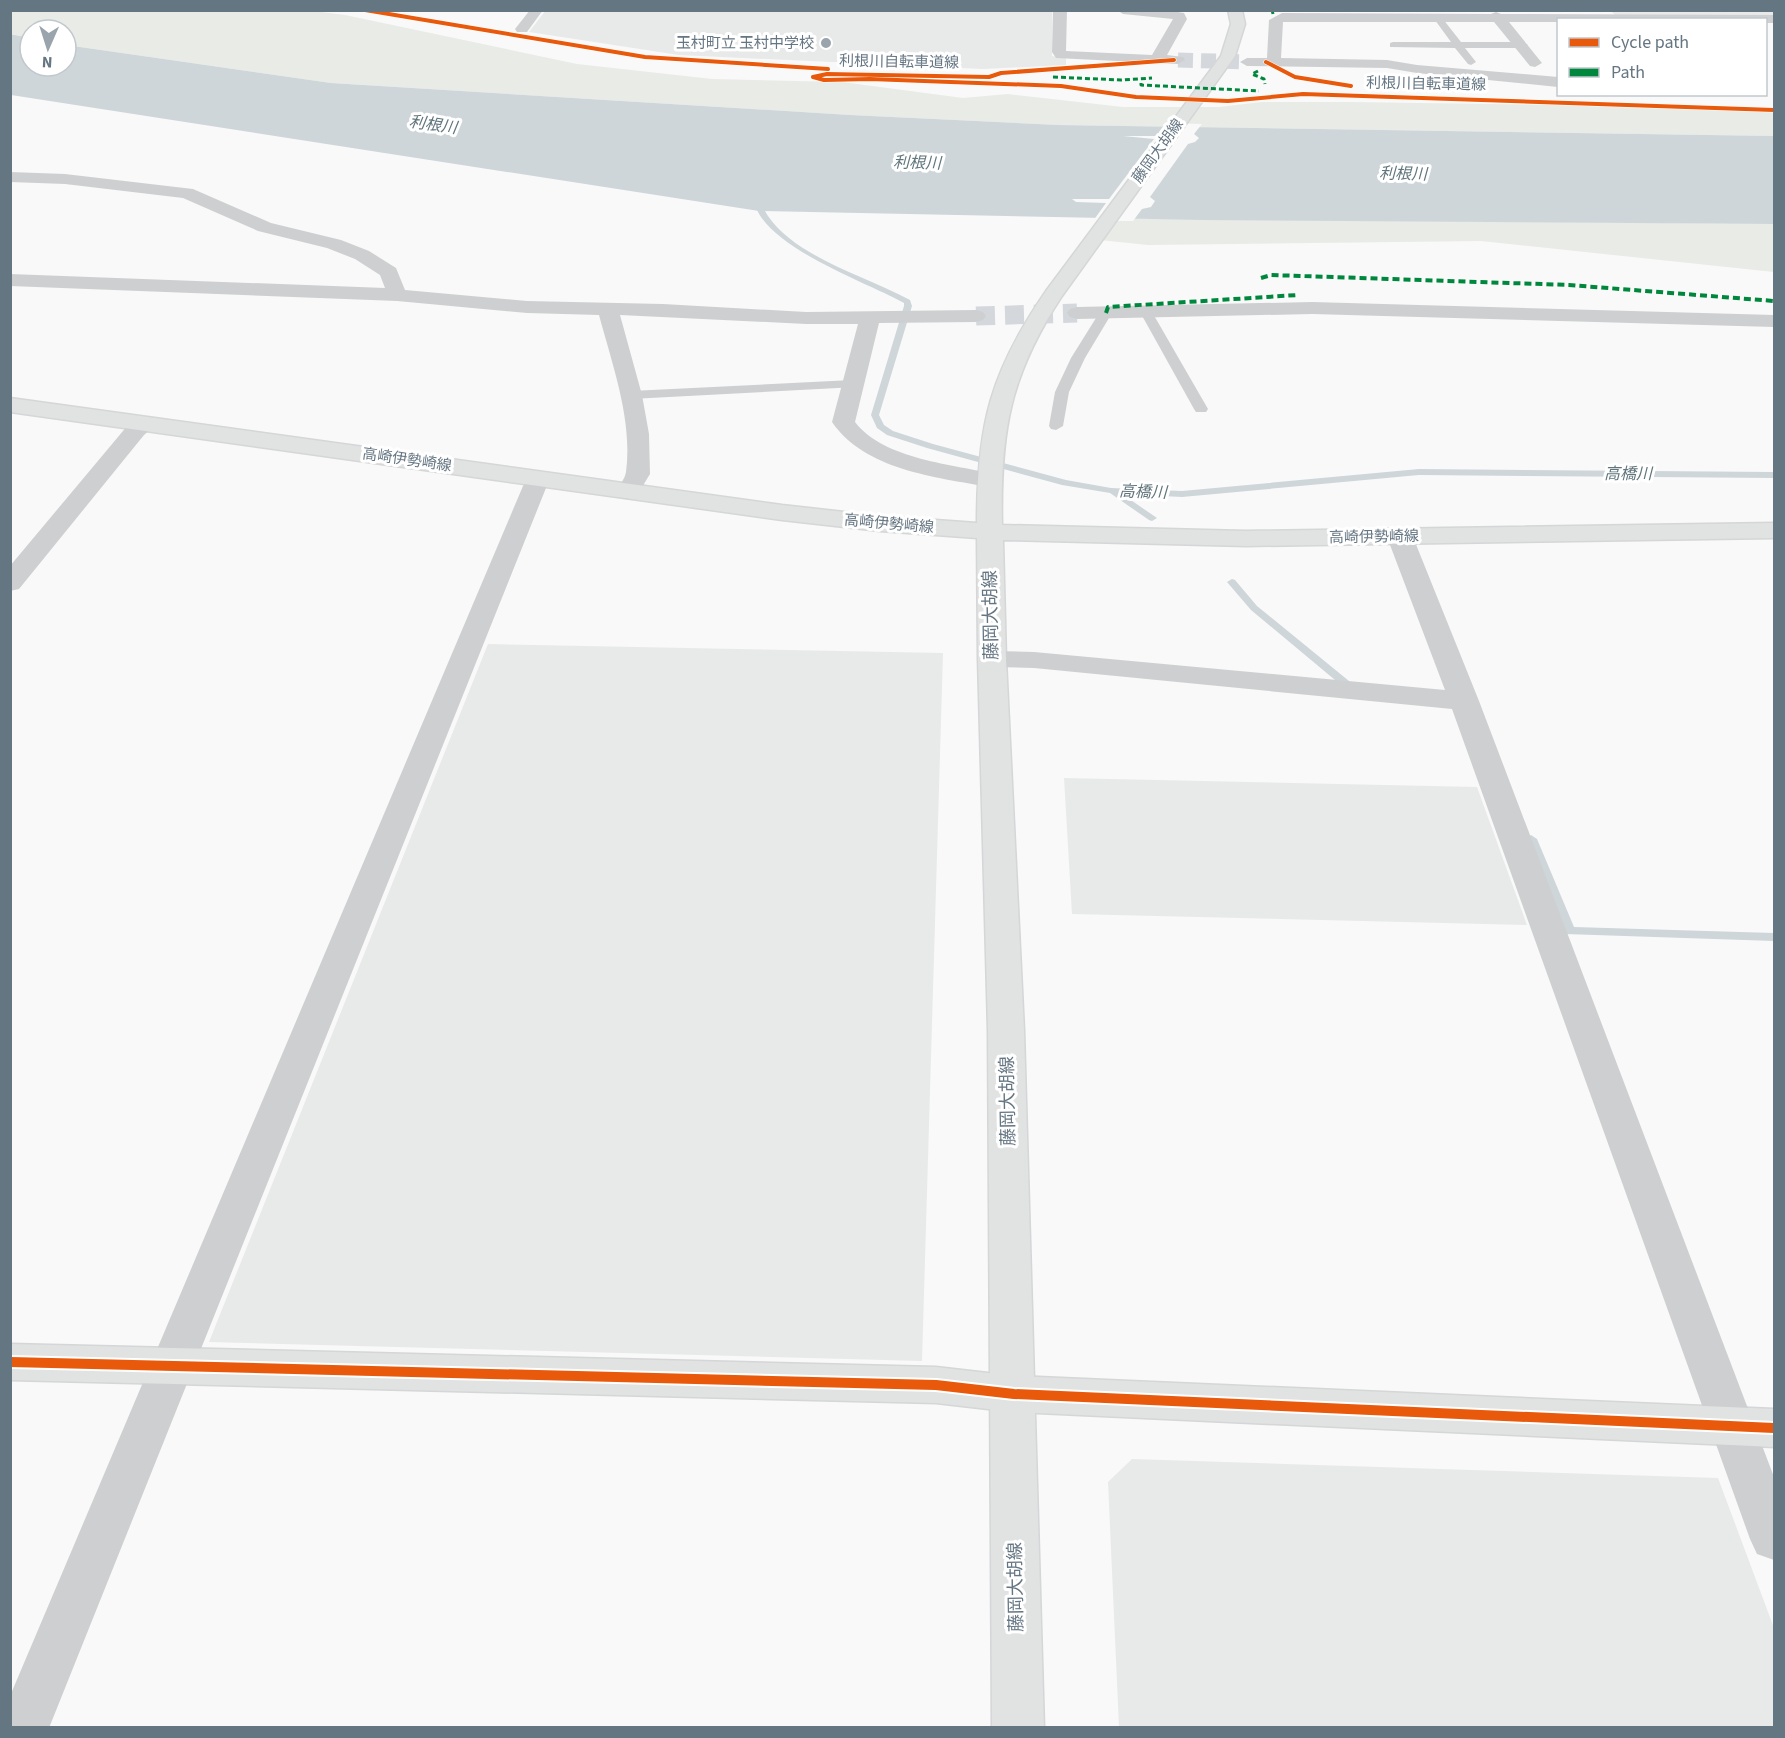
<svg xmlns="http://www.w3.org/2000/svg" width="1785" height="1738" font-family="'Source Sans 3','Noto Sans JP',sans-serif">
<rect width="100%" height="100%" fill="#f9f9f9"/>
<g fill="#e8e9e9">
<path d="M 546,10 L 1052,11 L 1052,56 L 1066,58 L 1066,65 L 983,69 L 679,55 L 529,32 Z"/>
<path d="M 1774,10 L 1774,18 L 1616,16 L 1611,11 Z"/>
<path d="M 488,644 L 943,653 L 922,1361 L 209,1342 Z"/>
<path d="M 1064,778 L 1477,787 L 1527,925 L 1072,914 Z"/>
<path d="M 1132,1459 L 1718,1478 L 1774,1628 L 1774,1727 L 1119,1727 L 1108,1482 Z"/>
</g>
<g fill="#e8ebe6">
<path d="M 305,10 L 345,15 L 577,64 L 712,79 L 842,82 L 963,98 L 1008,94 L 1123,107 L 1219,107 L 1262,102 L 1349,102 L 1553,105 L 1774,112 L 1774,136 L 1058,125 L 850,115 L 331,83 L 66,45 L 66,30 L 30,30 L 30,38 L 11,34 L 11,11 Z"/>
<path d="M 1118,218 L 1774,224 L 1774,272 L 1481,241 L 1148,245 L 1100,240 Z"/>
</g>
<path fill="#ced6d9" d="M 10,34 L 30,38 L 30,66 L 66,66 L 66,45 L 331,83 L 850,115 L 1058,125 L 1774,136 L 1774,224 L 1203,220 L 759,211 L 11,95 Z"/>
<path fill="#f9f9f9" d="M 1166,123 L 1202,124 L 1194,134 L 1199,138 L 1195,142 L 1188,144 L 1150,197 L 1155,201 L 1151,207 L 1142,209 L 1133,221 L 1093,221 L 1106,203 L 1076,202 L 1072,199 L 1109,199 L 1154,139 L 1123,136 L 1157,136 Z"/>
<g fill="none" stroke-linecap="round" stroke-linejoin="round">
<g fill="#ced6d9" fill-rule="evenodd">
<path d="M 753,196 L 757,196 C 761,202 764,210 768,216 C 797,258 866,276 910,300 L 912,306 L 879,415 L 884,425 L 893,431 L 933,444 L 1066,480 L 1111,488 L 1182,491 L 1419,469 L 1774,472 L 1774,478 L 1419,475 L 1182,497 L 1122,494 L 1157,518 L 1152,521 L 1149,520 L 1110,493 L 1062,485 L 927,448 L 887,435 L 877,428 L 871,415 L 904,306 L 904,303 C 865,281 757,245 753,196 Z"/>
<path d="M 1232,579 L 1235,580 L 1257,606 L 1349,681 L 1350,683 L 1349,685 L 1341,685 L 1251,610 L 1227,582 Z"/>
<path d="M 1531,835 L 1537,839 L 1574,927 L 1774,933 L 1774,941 L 1565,934 L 1525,839 Z"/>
</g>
<path stroke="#d4d8dc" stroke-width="15" stroke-dasharray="15 8" stroke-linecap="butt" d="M 1178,60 L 1247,62"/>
<path stroke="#d4d8dc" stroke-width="19" stroke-dasharray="19 10" stroke-linecap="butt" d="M 976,316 L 1077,313"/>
<g stroke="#d5d6d7" stroke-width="3">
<path id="secondary" d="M 10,1344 L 936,1367 L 1014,1376 L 1774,1409 L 1774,1447 L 1014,1412 L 936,1403 L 10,1380 Z"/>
</g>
<g stroke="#d5d6d7" stroke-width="3">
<path id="primary" d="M 1228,10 L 1242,10 L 1245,24 L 1235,56 L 1062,296 C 1010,375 1000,431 1002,525 L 1246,531 L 1774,523 L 1774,538 L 1246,546 L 1003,540 L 1006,659 L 1024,1030 L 1044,1728 L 992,1728 L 988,1030 L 978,659 L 977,538 L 880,531 L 782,520 L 10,412 L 10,398 L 782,505 L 880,516 L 977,523 C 977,426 990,372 1046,291 L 1221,56 L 1231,24 Z"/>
</g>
<g fill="#cecfd0" fill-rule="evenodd">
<path d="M 1433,14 L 1439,14 L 1461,42 L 1523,42 L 1528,45 L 1523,48 L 1465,48 L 1476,62 L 1471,65 L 1468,64 L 1455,48 L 1390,47 L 1390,43 L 1393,42 L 1451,42 L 1432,16 Z"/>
<path d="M 1146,308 L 1152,312 L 1208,409 L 1206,412 L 1196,412 L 1194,409 L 1140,312 Z"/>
<path d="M 1106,309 L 1112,313 L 1085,358 L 1069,392 L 1063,426 L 1056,430 L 1051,429 L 1049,426 L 1055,392 L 1071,358 L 1101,310 Z"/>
<path d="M 852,380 L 857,381 L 859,384 L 857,387 L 631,399 L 624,395 L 631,391 Z"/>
</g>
<g fill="#cecfd0" fill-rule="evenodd">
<path d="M 530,10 L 543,10 L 527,32 L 517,32 L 515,29 Z"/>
<path d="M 1053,10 L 1067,10 L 1066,51 L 1152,55 L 1173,19 L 1123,14 L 1117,10 L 1166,10 L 1184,13 L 1187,19 L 1167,55 L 1183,57 L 1185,60 L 1178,64 L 1056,58 L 1052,52 Z"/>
<path d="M 1496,12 L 1501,14 L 1774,15 L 1774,23 L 1766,23 L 1766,20 L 1558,20 L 1558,22 L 1509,22 L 1542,63 L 1535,67 L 1530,66 L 1494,22 L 1283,22 L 1281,58 L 1387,60 L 1417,65 L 1558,77 L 1558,87 L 1417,73 L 1387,68 L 1247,66 L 1240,62 L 1247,58 L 1267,58 L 1269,20 L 1282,13 L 1491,14 Z"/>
<path d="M 10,172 L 65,174 L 193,189 L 271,223 L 341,240 L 369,251 L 396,268 L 405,290 L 527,301 L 663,304 L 806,312 L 976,310 L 983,312 L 986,316 L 983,320 L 976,322 L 879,323 L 855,422 C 884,460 954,464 998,475 L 1001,480 L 998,485 L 989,487 C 935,477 865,470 832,422 L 858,324 L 806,324 L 620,315 L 642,395 L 649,434 L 650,474 L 636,497 L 627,499 L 618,497 L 615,492 C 619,486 625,479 626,472 C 633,420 612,364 599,315 L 527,313 L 397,301 L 10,286 L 10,274 L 385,288 L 380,275 L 355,259 L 327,248 L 258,231 L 183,198 L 65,184 L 10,182 Z"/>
<path d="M 1312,302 L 1774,315 L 1774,327 L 1312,314 L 1077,319 L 1070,317 L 1067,313 L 1070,309 L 1077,307 Z"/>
<path d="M 146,417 L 154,419 L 157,424 L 144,435 L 19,589 L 10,591 L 10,566 L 128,425 Z"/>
<path d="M 541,472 L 550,474 L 553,479 L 546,488 L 49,1728 L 10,1728 L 10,1696 L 523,486 L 532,474 Z"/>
<path d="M 1400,529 L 1409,532 L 1413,537 L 1479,701 L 1774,1477 L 1774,1560 L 1757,1554 L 1750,1539 L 1452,709 L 1034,668 L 992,667 L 982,665 L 978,659 L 982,653 L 992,651 L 1034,652 L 1445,690 L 1387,537 L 1391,532 Z"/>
</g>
<use href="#secondary" fill="#e1e2e2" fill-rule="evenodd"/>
<use href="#primary" fill="#e1e2e2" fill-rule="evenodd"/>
<g stroke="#00873e" stroke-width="3" stroke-dasharray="5 3" stroke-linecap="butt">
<path d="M 1272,10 L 1273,14"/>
<path d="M 1258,71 L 1252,74 L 1264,79 L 1265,84"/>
<path d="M 1053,77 L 1121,80 L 1152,78"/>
<path d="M 1141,83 L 1141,85 L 1259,91"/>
</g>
<g stroke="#00873e" stroke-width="4" stroke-dasharray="7 4" stroke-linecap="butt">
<path d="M 1261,278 L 1271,275 L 1569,285 L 1774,301"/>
<path d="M 1106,313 L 1108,307 L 1298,295"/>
</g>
<g stroke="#fff" stroke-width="5">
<g id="cycleway-far1">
<path d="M 365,10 L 645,57 L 828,69"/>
<path d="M 1174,60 L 1001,73 L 989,77 L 827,74 L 813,77 L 824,80 L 870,79 L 1061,86 L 1136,97 L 1228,101 L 1303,94 L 1774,110"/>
<path d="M 1266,62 L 1295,77 L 1351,86"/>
</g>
</g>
<g stroke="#fff" stroke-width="14">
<path id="cycleway" d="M 10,1362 L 936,1385 L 1014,1394 L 1774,1428"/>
</g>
<use href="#cycleway-far1" stroke="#e8590c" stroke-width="4"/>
<use href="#cycleway" stroke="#e8590c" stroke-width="10"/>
</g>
<circle fill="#99a4ac" stroke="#fff" stroke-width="2" cx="826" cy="43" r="6"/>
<g text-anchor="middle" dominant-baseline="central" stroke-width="6" stroke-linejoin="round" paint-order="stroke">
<g font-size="15" fill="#657683" stroke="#fff" text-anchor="end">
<text x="814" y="43">玉村町立 玉村中学校</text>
</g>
<g font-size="15" fill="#657683" stroke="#fff">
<text transform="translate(899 62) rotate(1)">利根川自転車道線</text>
<text transform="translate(1426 84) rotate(1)">利根川自転車道線</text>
<text transform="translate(1158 151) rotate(-54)">藤岡大胡線</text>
<text transform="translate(407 460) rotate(8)">高崎伊勢崎線</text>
<text transform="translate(889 524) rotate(5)">高崎伊勢崎線</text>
<text transform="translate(1374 537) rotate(-1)">高崎伊勢崎線</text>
</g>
<g font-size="16" font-style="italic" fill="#60757c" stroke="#fff">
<text transform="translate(433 125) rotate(8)">利根川</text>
<text transform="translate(917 163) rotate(1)">利根川</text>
<text transform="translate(1403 174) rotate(1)">利根川</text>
<text x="1628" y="474">高橋川</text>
<text transform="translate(1143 492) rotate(2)">高橋川</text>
</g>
<g font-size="18" fill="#657683" stroke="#fff">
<text transform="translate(991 615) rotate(-91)">藤岡大胡線</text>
<text transform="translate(1008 1101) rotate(-91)">藤岡大胡線</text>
<text transform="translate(1016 1587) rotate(-91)">藤岡大胡線</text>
</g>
</g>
<rect width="1785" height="1738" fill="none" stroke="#657683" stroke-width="24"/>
<rect x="1557" y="18" width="210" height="78" fill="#ffffff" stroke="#c1c8cd" stroke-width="1.5"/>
<rect x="1569" y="38" width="30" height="9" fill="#e8590c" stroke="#c1c8cd" stroke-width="1.5"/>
<text x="1611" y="48" font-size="18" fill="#657683">Cycle path</text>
<rect x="1569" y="68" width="30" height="9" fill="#00873e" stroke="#c1c8cd" stroke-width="1.5"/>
<text x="1611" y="78" font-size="18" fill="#657683">Path</text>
<g transform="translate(48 48) rotate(183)"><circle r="28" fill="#ffffff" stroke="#c1c8cd" stroke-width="1.5"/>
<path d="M0-4.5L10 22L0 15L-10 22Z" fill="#99a4ac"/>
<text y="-9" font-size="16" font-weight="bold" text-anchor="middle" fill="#657683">N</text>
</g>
</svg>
